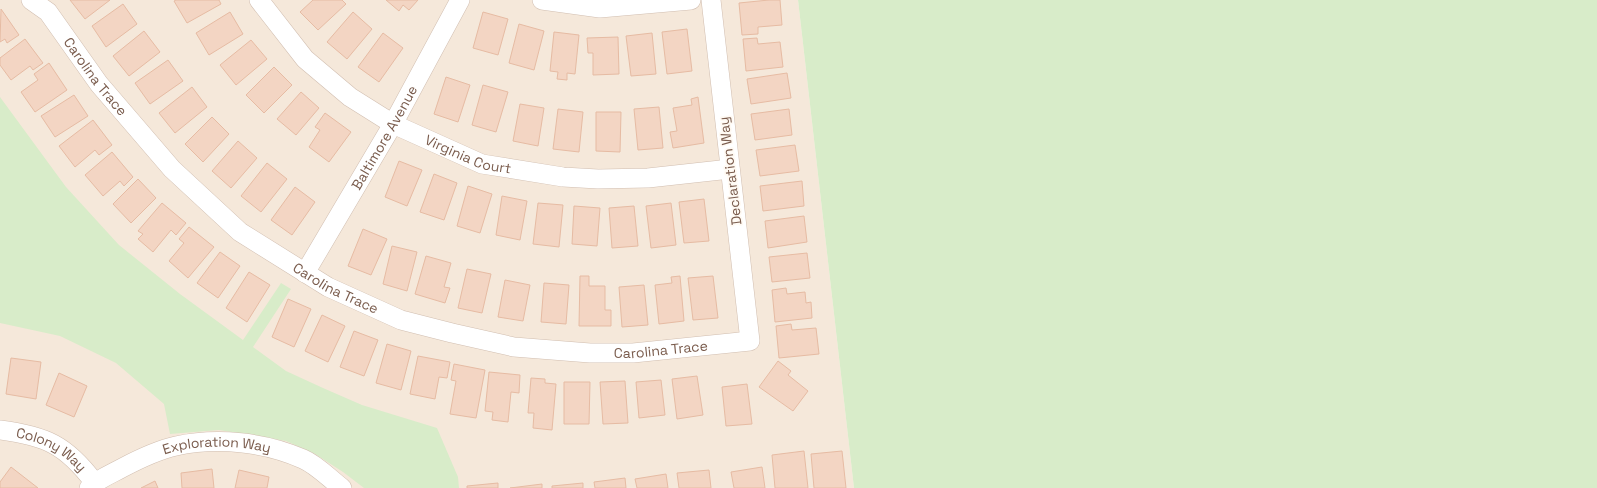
<svg xmlns="http://www.w3.org/2000/svg" width="1597" height="488" font-family="'Space Grotesk',sans-serif">
<rect width="100%" height="100%" fill="#fdf6ec"/>
<path fill="#f5e8da" d="M 0,0 L 798,0 L 854,488 L 0,488 Z"/>
<g fill="#d8ecc9">
<path d="M 798,0 L 1597,0 L 1597,488 L 854,488 Z"/>
<path d="M 0,97 L 66,187 L 119,245 L 180,294 L 243,340 L 281,283 L 291,289 L 253,347 L 286,371 L 323,388 L 362,405 L 437,428 L 458,477 L 459,488 L 364,488 L 343,472 L 315,454 L 286,441 L 219,430 L 170,434 L 164,404 L 116,363 L 60,336 L 0,323 Z"/>
</g>
<g fill="#f3d5c3" stroke="#e6bba3">
<path d="M 70,0 L 110,0 L 85,19 Z"/>
<path d="M 176,0 L 219,0 L 221,4 L 187,23 L 174,1 Z"/>
<path d="M 313,0 L 342,0 L 346,4 L 318,30 L 300,12 Z"/>
<path d="M 386,0 L 418,0 L 409,10 L 403,5 L 399,11 Z"/>
<path d="M 769,0 L 780,0 L 782,25 L 758,27 L 758,34 L 742,35 L 739,3 Z"/>
<path d="M 123,4 L 137,24 L 106,47 L 92,26 Z"/>
<path d="M 1,9 L 19,35 L 7,43 L 5,39 L 0,42 Z"/>
<path d="M 230,12 L 243,34 L 209,55 L 196,33 Z"/>
<path d="M 353,12 L 372,29 L 347,59 L 327,42 Z"/>
<path d="M 483,12 L 508,19 L 498,55 L 473,48 Z"/>
<path d="M 519,24 L 544,31 L 534,70 L 509,63 Z"/>
<path d="M 687,29 L 692,71 L 667,74 L 662,32 Z"/>
<path d="M 144,31 L 160,52 L 129,76 L 113,56 Z"/>
<path d="M 554,32 L 579,35 L 575,74 L 567,73 L 567,80 L 557,79 L 558,72 L 550,71 Z"/>
<path d="M 383,33 L 403,48 L 379,82 L 358,67 Z"/>
<path d="M 652,33 L 656,74 L 631,76 L 626,36 Z"/>
<path d="M 618,37 L 619,74 L 593,75 L 593,53 L 588,53 L 587,38 Z"/>
<path d="M 757,38 L 758,44 L 780,42 L 783,67 L 746,71 L 743,39 Z"/>
<path d="M 25,39 L 43,63 L 33,70 L 30,66 L 11,80 L 0,65 L 0,58 Z"/>
<path d="M 251,40 L 267,59 L 236,85 L 220,65 Z"/>
<path d="M 168,60 L 183,81 L 150,104 L 135,83 Z"/>
<path d="M 49,63 L 67,90 L 35,112 L 21,92 L 38,80 L 34,74 Z"/>
<path d="M 274,67 L 292,85 L 264,113 L 246,95 Z"/>
<path d="M 787,73 L 791,98 L 751,104 L 747,79 Z"/>
<path d="M 446,77 L 470,85 L 458,122 L 434,114 Z"/>
<path d="M 483,85 L 508,92 L 496,132 L 472,125 Z"/>
<path d="M 192,87 L 207,107 L 175,133 L 159,113 Z"/>
<path d="M 301,92 L 319,108 L 296,135 L 277,119 Z"/>
<path d="M 74,95 L 88,116 L 55,137 L 41,116 Z"/>
<path d="M 698,97 L 704,143 L 673,148 L 670,132 L 677,131 L 673,108 L 692,105 L 691,99 Z"/>
<path d="M 520,104 L 544,108 L 538,146 L 513,141 Z"/>
<path d="M 659,107 L 663,148 L 638,150 L 634,109 Z"/>
<path d="M 558,109 L 583,112 L 579,152 L 553,149 Z"/>
<path d="M 789,109 L 792,135 L 755,140 L 751,114 Z"/>
<path d="M 596,112 L 621,112 L 620,152 L 596,151 Z"/>
<path d="M 325,113 L 351,132 L 329,162 L 309,147 L 320,130 L 315,127 Z"/>
<path d="M 212,117 L 229,134 L 203,162 L 185,144 Z"/>
<path d="M 93,120 L 112,145 L 99,155 L 95,150 L 75,167 L 59,146 Z"/>
<path d="M 238,141 L 257,158 L 231,188 L 212,171 Z"/>
<path d="M 795,145 L 799,171 L 760,176 L 756,150 Z"/>
<path d="M 112,152 L 133,177 L 124,186 L 120,181 L 103,196 L 85,175 Z"/>
<path d="M 399,161 L 422,170 L 407,206 L 385,197 Z"/>
<path d="M 267,163 L 287,179 L 261,212 L 241,196 Z"/>
<path d="M 434,174 L 457,183 L 444,220 L 420,212 Z"/>
<path d="M 138,179 L 156,198 L 131,223 L 113,204 Z"/>
<path d="M 802,181 L 804,206 L 763,211 L 760,186 Z"/>
<path d="M 468,186 L 492,194 L 480,233 L 457,226 Z"/>
<path d="M 295,187 L 315,202 L 292,235 L 271,220 Z"/>
<path d="M 502,196 L 527,201 L 520,240 L 496,235 Z"/>
<path d="M 704,199 L 709,241 L 684,243 L 679,202 Z"/>
<path d="M 162,203 L 186,223 L 176,235 L 171,230 L 153,252 L 138,239 L 143,234 L 138,231 Z"/>
<path d="M 538,203 L 563,205 L 559,247 L 533,244 Z"/>
<path d="M 671,203 L 676,245 L 651,248 L 646,206 Z"/>
<path d="M 574,206 L 600,208 L 597,246 L 572,244 Z"/>
<path d="M 634,206 L 638,246 L 612,248 L 609,208 Z"/>
<path d="M 804,216 L 807,242 L 768,248 L 765,221 Z"/>
<path d="M 189,227 L 214,247 L 188,278 L 169,261 L 184,243 L 179,239 Z"/>
<path d="M 363,229 L 387,239 L 371,275 L 348,266 Z"/>
<path d="M 392,246 L 417,252 L 407,291 L 383,284 Z"/>
<path d="M 220,252 L 240,266 L 218,298 L 197,283 Z"/>
<path d="M 807,253 L 810,278 L 772,282 L 769,257 Z"/>
<path d="M 426,256 L 451,263 L 444,287 L 450,288 L 445,303 L 415,294 Z"/>
<path d="M 467,269 L 491,274 L 482,313 L 458,308 Z"/>
<path d="M 249,272 L 270,285 L 247,322 L 226,308 Z"/>
<path d="M 580,276 L 589,276 L 589,286 L 605,286 L 605,310 L 611,310 L 611,326 L 579,326 Z"/>
<path d="M 680,276 L 684,321 L 659,324 L 655,285 L 672,283 L 671,277 Z"/>
<path d="M 713,276 L 718,318 L 693,320 L 688,278 Z"/>
<path d="M 505,280 L 530,285 L 523,321 L 498,317 Z"/>
<path d="M 544,283 L 569,285 L 566,324 L 541,322 Z"/>
<path d="M 644,285 L 648,325 L 622,327 L 619,287 Z"/>
<path d="M 786,288 L 787,294 L 805,292 L 806,303 L 811,302 L 812,318 L 775,322 L 772,290 Z"/>
<path d="M 288,299 L 311,309 L 294,347 L 272,337 Z"/>
<path d="M 322,315 L 345,326 L 328,362 L 305,351 Z"/>
<path d="M 791,324 L 792,330 L 816,328 L 819,354 L 779,358 L 776,326 Z"/>
<path d="M 354,331 L 378,340 L 364,376 L 340,367 Z"/>
<path d="M 387,344 L 411,351 L 401,390 L 376,383 Z"/>
<path d="M 418,356 L 450,362 L 447,378 L 439,377 L 435,399 L 410,394 Z"/>
<path d="M 11,358 L 41,362 L 36,399 L 6,394 Z"/>
<path d="M 778,361 L 791,371 L 788,375 L 808,391 L 793,411 L 759,387 Z"/>
<path d="M 454,364 L 485,370 L 476,418 L 450,414 L 456,381 L 451,380 Z"/>
<path d="M 489,372 L 520,375 L 519,393 L 511,392 L 508,422 L 492,420 L 493,412 L 485,411 Z"/>
<path d="M 59,373 L 87,386 L 74,417 L 46,405 Z"/>
<path d="M 697,376 L 703,415 L 677,419 L 672,379 Z"/>
<path d="M 531,378 L 545,379 L 545,383 L 556,384 L 552,430 L 533,428 L 534,413 L 528,413 Z"/>
<path d="M 661,380 L 665,415 L 639,418 L 636,382 Z"/>
<path d="M 625,381 L 628,423 L 603,424 L 600,382 Z"/>
<path d="M 564,382 L 590,382 L 589,424 L 564,424 Z"/>
<path d="M 747,384 L 752,424 L 726,426 L 722,387 Z"/>
<path d="M 804,451 L 808,488 L 775,488 L 772,455 Z"/>
<path d="M 842,451 L 846,488 L 814,488 L 811,454 Z"/>
<path d="M 11,467 L 38,488 L 0,488 L 0,482 Z"/>
<path d="M 762,467 L 765,488 L 734,488 L 731,472 Z"/>
<path d="M 212,469 L 214,488 L 182,488 L 181,473 Z"/>
<path d="M 239,470 L 269,477 L 267,488 L 235,488 Z"/>
<path d="M 709,470 L 711,488 L 679,488 L 677,473 Z"/>
<path d="M 666,474 L 668,488 L 637,488 L 635,479 Z"/>
<path d="M 625,478 L 626,488 L 595,488 L 594,482 Z"/>
<path d="M 155,481 L 158,488 L 141,488 Z"/>
<path d="M 498,483 L 498,488 L 467,488 L 467,486 Z"/>
<path d="M 583,483 L 583,488 L 552,488 L 552,486 Z"/>
<path d="M 542,484 L 542,488 L 510,488 Z"/>
</g>
<g fill="none" stroke-linecap="round" stroke-linejoin="round">
<g stroke="#d1beb0" stroke-width="20">
<g id="minor">
<path id="s1" d="M 31,0 L 48,12 L 99,84 L 172,169 L 240,232 L 328,287 L 401,320 L 452,333 L 514,347 L 590,353 L 633,353 L 750,341 L 711,0"/>
<path id="s2" d="M 259,0 L 305,59 L 350,97 L 393,124 L 482,164 L 563,177 L 598,179 L 648,178 L 730,169"/>
<path d="M 542,0 L 600,8 L 691,0"/>
<path id="s3" d="M 305,273 L 393,124 L 460,0"/>
<path id="s4" d="M 0,430 C 46,436 66,445 94,482"/>
<path id="s5" d="M 89,488 C 98,479 111,474 122,468 C 139,459 158,450 176,446 C 217,437 265,442 303,459 C 317,465 330,479 342,488"/>
</g>
</g>
<use href="#minor" stroke="#fff" stroke-width="19"/>
</g>
<g text-anchor="middle" dominant-baseline="central" stroke-width="3.5" stroke-linejoin="round" paint-order="stroke">
<g font-size="14" fill="#7a5c4d" stroke="#fffaf3">
<text stroke="none"><textPath href="#s1" startOffset="101">Carolina Trace</textPath></text>
<text stroke="none"><textPath href="#s3" startOffset="157">Baltimore Avenue</textPath></text>
<text stroke="none"><textPath href="#s2" startOffset="266">Virginia Court</textPath></text>
<text transform="translate(730 171) rotate(-97)">Declaration Way</text>
<text stroke="none"><textPath href="#s1" startOffset="425">Carolina Trace</textPath></text>
<text stroke="none"><textPath href="#s1" startOffset="761">Carolina Trace</textPath></text>
<text stroke="none"><textPath href="#s5" startOffset="138">Exploration Way</textPath></text>
<text stroke="none"><textPath href="#s4" startOffset="56">Colony Way</textPath></text>
</g>
</g>
</svg>
